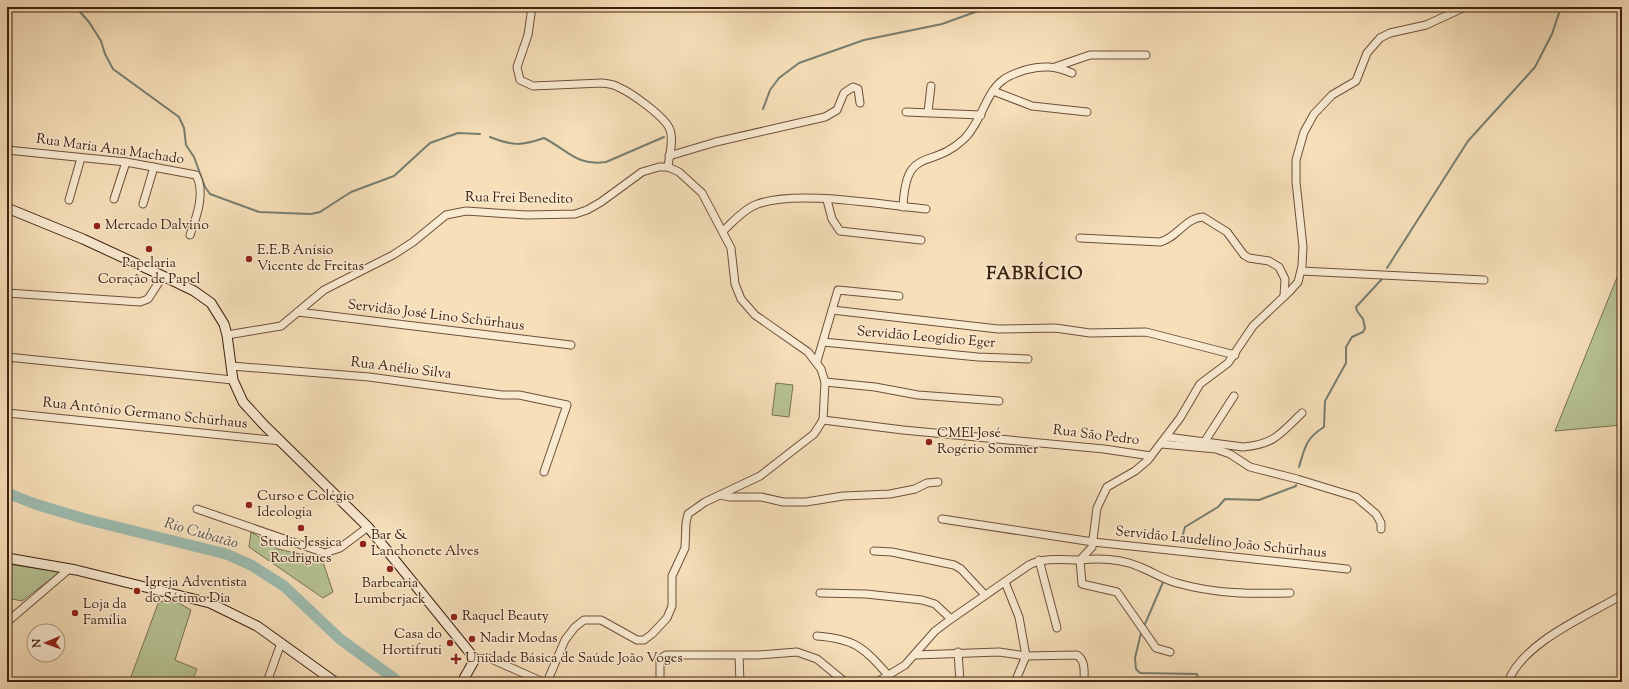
<svg xmlns="http://www.w3.org/2000/svg" width="1629" height="689" font-family="'Sorts Mill Goudy',serif">
<rect width="100%" height="100%" fill="#f6dfb9"/>
<filter id="stains"><feTurbulence type="fractalNoise" baseFrequency=".005" numOctaves="4"/><feColorMatrix values="0 0 0 0 .2 0 0 0 0 .09 0 0 0 0 .02 0 0 0 .5 -.17"/></filter>
<radialGradient id="worn" r=".72"><stop offset=".6" stop-color="#630" stop-opacity="0"/><stop offset="1" stop-color="#630" stop-opacity=".3"/></radialGradient>
<g fill="#b7c394" stroke="#7b7252">
<path d="M 1622,265 L 1622,425 L 1555,431 Z"/>
<path d="M 776,383 L 793,385 L 789,417 L 772,415 Z"/>
<path d="M 251,532 L 278,549 L 322,559 L 333,592 L 323,598 L 249,547 Z"/>
<path d="M 7,564 L 60,572 L 22,601 L 7,598 Z"/>
<path d="M 159,601 L 179,603 L 191,610 L 175,660 L 197,669 L 192,682 L 173,682 L 174,678 L 164,678 L 162,682 L 129,682 Z"/>
</g>
<g fill="none" stroke-linecap="round" stroke-linejoin="round">
<g stroke="#777e70" stroke-width="2">
<path d="M 79,7 L 80,12 L 89,22 L 101,41 L 105,54 L 113,69 L 179,117 L 184,128 L 186,145 L 194,157 L 205,187 L 210,194 L 259,212 L 311,214 L 320,212 L 351,192 L 394,176 L 430,143 L 458,133 L 480,134"/>
<path d="M 763,109 L 770,90 L 779,78 L 799,63 L 864,40 L 942,24 L 989,7"/>
<path d="M 490,137 C 513,146 521,146 544,138 C 569,151 576,166 606,162 L 664,137"/>
<path d="M 1387,268 L 1468,141 L 1535,67 L 1552,34 L 1561,7"/>
<path d="M 1299,467 C 1305,447 1306,438 1324,427 L 1325,401 L 1346,363 L 1346,347 L 1352,337 L 1363,332 L 1365,328 L 1363,319 L 1357,311 L 1356,307 L 1382,279"/>
<path d="M 1182,538 L 1185,527 L 1218,507 L 1225,499 L 1259,500 L 1296,486 L 1296,485"/>
<path d="M 1145,624 L 1164,580"/>
<path d="M 1141,633 L 1135,658 L 1136,669 L 1140,673 L 1197,674 L 1199,682"/>
</g>
<path stroke="#9dbcb1" stroke-width="11" d="M 7,493 L 35,504 L 85,519 L 226,554 L 251,565 L 284,586 L 340,639 L 399,682"/>
<g stroke="#6d503a" stroke-width="9">
<g id="street">
<path d="M 532,7 L 528,35 L 517,67 L 520,80 L 533,86 L 602,83 C 608,84 613,84 618,87 C 630,92 666,117 670,130 C 674,141 669,156 668,167"/>
<path d="M 1055,67 L 1090,55 L 1146,55"/>
<path d="M 993,91 L 1032,106 L 1087,112"/>
<path d="M 906,112 L 981,115"/>
<path d="M 928,112 L 931,86"/>
<path d="M 7,150 L 126,162 L 196,175 C 206,193 196,218 190,235"/>
<path d="M 669,156 L 716,142 L 825,117 L 837,110 L 844,93 L 853,87 L 858,89 L 860,103"/>
<path d="M 114,199 L 126,162"/>
<path d="M 69,200 L 81,158"/>
<path d="M 827,200 L 832,219 L 840,231 L 921,240"/>
<path d="M 143,204 L 154,167"/>
<path d="M 903,207 C 906,144 930,171 964,139 C 981,123 986,92 1003,80 C 1009,75 1017,73 1025,70 C 1043,65 1055,66 1072,73"/>
<path d="M 723,231 C 733,222 741,212 753,206 C 789,188 884,205 926,209"/>
<path d="M 1080,238 L 1160,242 C 1177,238 1185,218 1203,217 L 1227,232 L 1244,255 L 1249,258 L 1269,261 L 1279,267 L 1285,279 L 1284,296"/>
<path d="M 1301,271 L 1484,280"/>
<path d="M 7,293 L 140,302 L 148,299 L 163,276"/>
<path d="M 832,310 L 998,329 L 1055,328 L 1090,333 L 1146,332 L 1235,355"/>
<path d="M 298,312 L 571,345"/>
<path d="M 227,335 L 281,326 L 324,290 L 393,255 L 413,242 L 446,215 L 466,211 L 526,215 L 575,214 L 587,210 L 601,202 L 642,172 L 659,167 L 668,167 L 679,172 L 702,193 L 731,248 L 735,284 L 741,299 L 755,315 L 808,352 L 821,369 L 825,382 L 823,420 L 814,434 L 760,476 L 705,502 L 688,514 L 686,523 L 685,548 L 672,576 L 672,606 L 667,618 L 652,634 L 644,640 L 637,640 L 601,620 L 584,620 L 575,627 L 565,640 L 547,682"/>
<path d="M 823,342 L 978,357 L 1028,359"/>
<path d="M 7,357 L 233,380"/>
<path d="M 817,361 L 838,290 L 899,296"/>
<path d="M 231,366 L 369,377 L 502,395 L 519,395 L 567,405 L 544,472"/>
<path d="M 825,382 L 875,387 L 918,395 L 999,401"/>
<path d="M 7,413 L 281,441"/>
<path d="M 823,420 L 903,430 L 1104,449 L 1151,456"/>
<path d="M 1167,437 L 1243,447 C 1275,444 1280,434 1302,413"/>
<path d="M 1205,441 L 1234,396"/>
<path d="M 1162,444 L 1216,449 L 1230,454 L 1250,467 L 1297,479 L 1356,497 L 1376,514 L 1381,523 L 1381,529"/>
<path d="M 721,495 L 729,497 L 761,497 L 783,502 L 806,502 L 843,496 L 890,494 L 915,489 L 927,483 L 938,482"/>
<path d="M 197,509 L 325,553 L 340,548 L 368,527"/>
<path d="M 942,519 L 1093,542 L 1347,569"/>
<path d="M 874,551 L 892,552 L 954,565 L 961,569 L 985,595"/>
<path d="M 1039,560 L 1057,628"/>
<path d="M 1005,582 L 1019,617 L 1026,656 L 1015,682"/>
<path d="M 820,593 L 866,594 L 922,600 L 935,604 L 951,619"/>
<path d="M 7,622 L 69,569"/>
<path d="M 817,636 C 855,639 863,647 888,675"/>
<path d="M 958,652 L 960,682"/>
<path d="M 1170,652 L 1156,648 L 1117,592 L 1082,584 L 1080,560 C 1099,558 1122,559 1140,567 C 1153,572 1164,580 1177,583 C 1215,594 1251,594 1290,593"/>
<path d="M 915,655 L 999,652 L 1026,656 L 1077,655 C 1086,661 1084,672 1084,682"/>
<path d="M 739,656 L 740,682"/>
<path d="M 475,659 L 489,658 L 543,682"/>
<path d="M 267,682 L 281,643"/>
<path d="M 660,682 L 660,659 L 666,655 L 758,655 L 797,652 L 817,659 L 845,682"/>
<path d="M 877,682 L 905,665 L 935,631 L 951,619 L 1029,565 C 1045,557 1063,560 1080,560 L 1092,547 L 1097,508 L 1107,487 L 1135,471 L 1148,460 L 1180,418 L 1200,384 L 1228,363 L 1253,326 L 1290,291 L 1298,282 L 1302,266 L 1303,247 L 1296,182 L 1296,160 L 1304,132 L 1314,114 L 1332,95 L 1356,81 L 1367,53 L 1380,38 L 1390,33 L 1426,25 L 1465,7"/>
<path d="M 1508,682 C 1523,642 1587,616 1622,595"/>
</g>
</g>
<g stroke="#3f210f" stroke-width="11">
<g id="secondary">
<path d="M 7,208 L 83,239 L 163,276 L 194,291 L 211,303 L 224,324 L 227,335 L 233,380 L 243,402 L 264,425 L 368,527 L 475,659 L 462,682"/>
<path d="M 7,558 L 76,570 L 210,603 L 257,626 L 335,682"/>
</g>
</g>
<use href="#street" stroke="#f9ead2" stroke-width="7"/>
<use href="#secondary" stroke="#f9ead2" stroke-width="9"/>
</g>
<g fill="#8f2418" stroke="#f9ead2" stroke-width="1.5">
<circle cx="97" cy="226" r="4"/>
<circle cx="149" cy="249" r="4"/>
<circle cx="249" cy="259" r="4"/>
<circle cx="929" cy="442" r="4"/>
<circle cx="249" cy="505" r="4"/>
<circle cx="301" cy="528" r="4"/>
<circle cx="363" cy="544" r="4"/>
<circle cx="390" cy="569" r="4"/>
<circle cx="137" cy="591" r="4"/>
<circle cx="75" cy="613" r="4"/>
<circle cx="454" cy="617" r="4"/>
<circle cx="472" cy="639" r="4"/>
<circle cx="450" cy="643" r="4"/>
<path d="M454 653h4v4h4v4h-4v4h-4v-4h-4v-4h4z"/>
</g>
<g text-anchor="middle" dominant-baseline="central" stroke-width="3" stroke-linejoin="round" paint-order="stroke">
<g font-size="14" fill="#3f210f" stroke="#f9ead2">
<text transform="translate(110 150) rotate(8)">Rua Maria Ana Machado</text>
<text transform="translate(519 199) rotate(1)">Rua Frei Benedito</text>
<text transform="translate(436 316) rotate(7)">Servidão José Lino Schürhaus</text>
<text transform="translate(926 338) rotate(5)">Servidão Leogídio Eger</text>
<text transform="translate(401 369) rotate(7)">Rua Anélio Silva</text>
<text transform="translate(145 414) rotate(6)">Rua Antônio Germano Schürhaus</text>
<text transform="translate(1096 436) rotate(7)">Rua São Pedro</text>
<text transform="translate(1221 543) rotate(6)">Servidão Laudelino João Schürhaus</text>
</g>
<g font-size="14" fill="#3f210f" stroke="#f9ead2" text-anchor="start">
<text x="105" y="226">Mercado Dalvino</text>
<text x="257" y="251">E.E.B Anísio<tspan x="257" dy="16">Vicente de Freitas</tspan></text>
<text x="149" y="264" text-anchor="middle">Papelaria<tspan x="149" dy="16">Coração de Papel</tspan></text>
<text x="937" y="434">CMEI José<tspan x="937" dy="16">Rogério Sommer</tspan></text>
<text x="257" y="497">Curso e Colégio<tspan x="257" dy="16">Ideologia</tspan></text>
<text x="371" y="536">Bar &amp;<tspan x="371" dy="16">Lanchonete Alves</tspan></text>
<text x="301" y="543" text-anchor="middle">Studio Jessica<tspan x="301" dy="16">Rodrigues</tspan></text>
<text x="145" y="583">Igreja Adventista<tspan x="145" dy="16">do Sétimo Dia</tspan></text>
<text x="390" y="584" text-anchor="middle">Barbearia<tspan x="390" dy="16">Lumberjack</tspan></text>
<text x="83" y="605">Loja da<tspan x="83" dy="16">Família</tspan></text>
<text x="462" y="617">Raquel Beauty</text>
<text x="442" y="635" text-anchor="end">Casa do<tspan x="442" dy="16">Hortifruti</tspan></text>
<text x="480" y="639">Nadir Modas</text>
<text x="465" y="659">Unidade Básica de Saúde João Voges</text>
</g>
<g font-size="15" font-style="italic" fill="#5b5040" stroke="#f9ead2">
<text transform="translate(201 534) rotate(16)">Rio Cubatão</text>
</g>
<g font-size="18" font-weight="bold" letter-spacing="1" fill="#3f210f" stroke="#f9ead2">
<text x="1035" y="275">FABRÍCIO</text>
</g>
</g>
<rect width="1629" height="689" fill="none" stroke="#f6dfb9" stroke-width="24"/>
<rect x="8" y="8" width="1613" height="673" fill="none" stroke="#3f210f" stroke-width="2"/>
<rect x="12" y="12" width="1605" height="665" fill="none" stroke="#3f210f"/>
<g transform="translate(46 643) rotate(268)"><circle r="19" fill="#f9ead2" stroke="#af9a84"/>
<path d="M0-3L7 15L0 10L-7 15Z" fill="#8f2418"/>
<text y="-6" font-size="11" font-weight="bold" text-anchor="middle" fill="#3f210f">N</text>
</g>
<rect width="100%" height="100%" filter="url(#stains)"/>
<rect width="100%" height="100%" fill="url(#worn)"/>
</svg>
